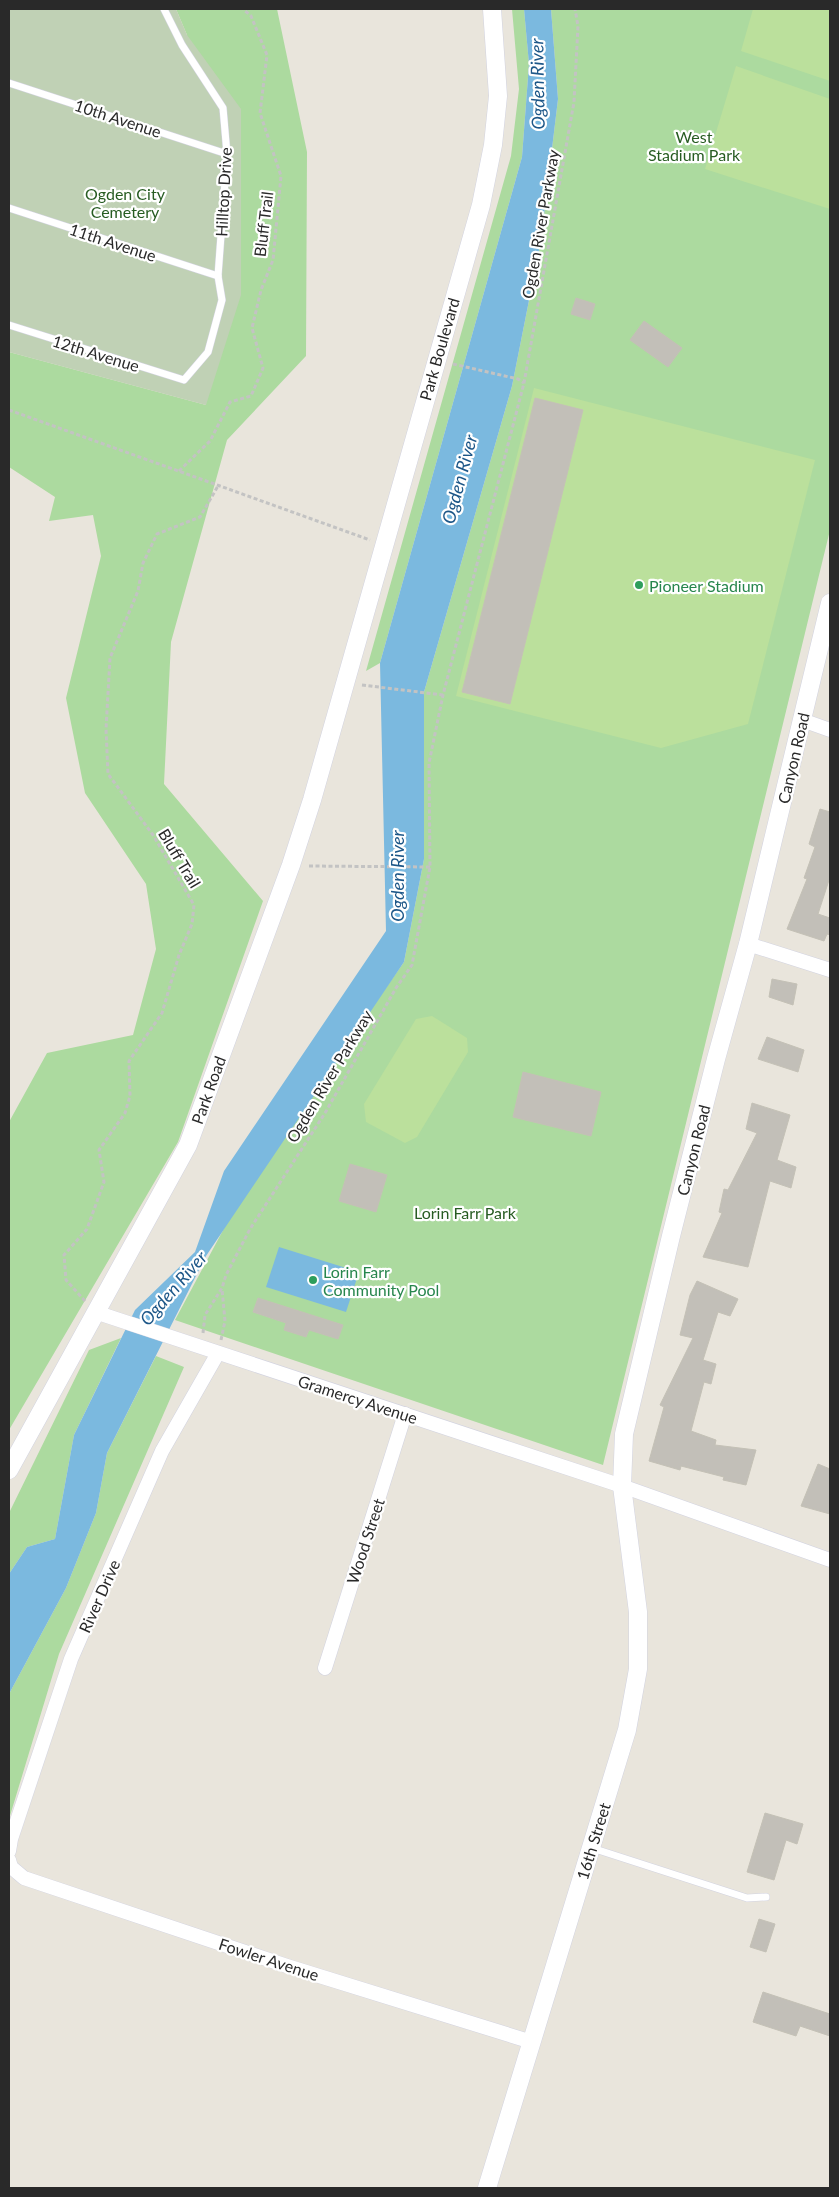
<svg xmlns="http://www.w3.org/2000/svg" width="839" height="2197" font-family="Lato,sans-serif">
<rect width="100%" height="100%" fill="#e9e5dc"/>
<g fill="#acda9f">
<path d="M 176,9 L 277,9 L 307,152 L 306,356 L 227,440 L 171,642 L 164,784 L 263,901 L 178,1142 L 9,1430 L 9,1122 L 47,1053 L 133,1035 L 156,949 L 146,884 L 85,793 L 66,698 L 101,556 L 93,515 L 49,521 L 55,497 L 9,467 L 9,352 L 206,405 L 187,35 Z"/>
<path d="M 512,9 L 524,9 L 529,64 L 522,157 L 380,663 L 366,671 L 511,156 L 519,89 Z"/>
<path d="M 551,9 L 830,9 L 830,530 L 603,1465 L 175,1320 L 244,1191 L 404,962 L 424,859 L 424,692 L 512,386 L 541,240 L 558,99 Z"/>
<path d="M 121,1338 L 74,1435 L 55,1539 L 27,1547 L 9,1574 L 9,1513 L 89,1350 Z"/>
<path d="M 156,1356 L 184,1367 L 59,1654 L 9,1819 L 9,1694 L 66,1588 L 96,1513 L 107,1453 Z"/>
</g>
<path fill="#c0d1b5" d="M 9,9 L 176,9 L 187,35 L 241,109 L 241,295 L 206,405 L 9,352 Z"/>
<g fill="#bbe09c">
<path d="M 753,9 L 830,9 L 830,81 L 741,51 Z"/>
<path d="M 736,66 L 830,99 L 830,209 L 705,169 Z"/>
<path d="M 534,388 L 815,460 L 748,724 L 661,748 L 456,696 Z"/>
<path d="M 432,1016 L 467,1038 L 468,1052 L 417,1137 L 405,1143 L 366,1122 L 364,1104 L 416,1019 Z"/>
</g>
<g fill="#7bb9df">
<path d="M 524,9 L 551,9 L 558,99 L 541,240 L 512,386 L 424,692 L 424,859 L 404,962 L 206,1256 L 107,1453 L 96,1513 L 66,1588 L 9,1694 L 9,1574 L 27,1547 L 55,1539 L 74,1435 L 135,1310 L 195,1252 L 224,1171 L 386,931 L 380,663 L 522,157 L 529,64 Z"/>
<path d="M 279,1247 L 359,1272 L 346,1312 L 266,1287 Z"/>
</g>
<g fill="#c2bfb8" stroke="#c4c1b6">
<path d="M 576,298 L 595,304 L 590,320 L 571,314 Z"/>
<path d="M 644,321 L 682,348 L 668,367 L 630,340 Z"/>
<path d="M 535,398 L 583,410 L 510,704 L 462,692 Z"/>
<path d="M 820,809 L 830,812 L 830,877 L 818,914 L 830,918 L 830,935 L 827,934 L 824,941 L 787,929 L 807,879 L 804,878 L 815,847 L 809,844 Z"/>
<path d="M 772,979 L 797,984 L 793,1005 L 769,997 Z"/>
<path d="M 767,1037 L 804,1050 L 798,1072 L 758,1059 Z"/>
<path d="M 523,1072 L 601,1092 L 591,1136 L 513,1117 Z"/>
<path d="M 752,1103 L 790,1115 L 777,1160 L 796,1167 L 791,1188 L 770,1181 L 748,1267 L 703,1257 L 722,1213 L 719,1212 L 724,1189 L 728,1190 L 757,1133 L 746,1129 Z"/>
<path d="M 350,1164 L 387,1175 L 376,1212 L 339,1201 Z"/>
<path d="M 697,1281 L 738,1299 L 730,1316 L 718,1312 L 703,1360 L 716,1364 L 711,1384 L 704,1382 L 691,1431 L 716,1440 L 715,1445 L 756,1450 L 746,1485 L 723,1480 L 724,1477 L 681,1466 L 680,1470 L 649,1461 L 664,1407 L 660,1405 L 693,1338 L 680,1335 L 690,1295 Z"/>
<path d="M 258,1298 L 343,1325 L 338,1339 L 309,1330 L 306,1337 L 284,1330 L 286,1323 L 253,1312 Z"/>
<path d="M 818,1464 L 830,1469 L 830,1514 L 801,1506 Z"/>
<path d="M 765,1813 L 803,1824 L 797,1844 L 786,1840 L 774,1880 L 747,1872 Z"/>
<path d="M 759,1919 L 775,1924 L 766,1952 L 750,1947 Z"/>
<path d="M 763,1992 L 830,2014 L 830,2036 L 800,2026 L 796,2036 L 753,2022 Z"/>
</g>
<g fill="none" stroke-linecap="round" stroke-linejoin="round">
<g stroke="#d2d3e0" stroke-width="8">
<g id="service">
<path d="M 9,83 L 227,154"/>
<path d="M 9,208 L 218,276"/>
<path d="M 9,325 L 184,380 L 208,352 L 222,300 L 218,276 L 227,154 L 223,108 L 182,45 L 164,9"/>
<path d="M 592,1848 L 747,1898 L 766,1897"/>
</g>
</g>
<g stroke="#d2d3e0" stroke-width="15">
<g id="minor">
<path d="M 802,720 L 830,730"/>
<path d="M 748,944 L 830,970"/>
<path d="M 95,1312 L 622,1486 L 830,1560"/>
<path d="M 325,1668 L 405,1414"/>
<path d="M 9,1851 L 11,1839 L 71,1659 L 162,1451 L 218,1353"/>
<path d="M 9,1860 L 11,1867 L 24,1878 L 287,1966 L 532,2042"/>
</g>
</g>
<g stroke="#d2d3e0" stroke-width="19">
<g id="tertiary">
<path d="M 9,1470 L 188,1145 L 291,865 L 312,800 L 481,205 L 493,145 L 498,96 L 492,9"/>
<path d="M 487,2188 L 627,1730 L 638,1669 L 638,1612 L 622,1486 L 624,1434 L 671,1236 L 716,1059 L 748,944 L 830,603"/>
</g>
</g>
<g stroke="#c3c3c3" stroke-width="3" stroke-dasharray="4 2.5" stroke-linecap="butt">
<path d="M 453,364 L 518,379 L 524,383"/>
<path d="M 9,410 L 370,540"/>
<path d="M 179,471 L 210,441 L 230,402 L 251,396 L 263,368 L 252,328 L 261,290 L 273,260 L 281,176 L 260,113 L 267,55 L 251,16 L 243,9"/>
<path d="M 362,685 L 443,695"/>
<path d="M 309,866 L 430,867"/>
<path d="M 85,1301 L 66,1280 L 64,1255 L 87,1229 L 104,1182 L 99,1150 L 125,1113 L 130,1096 L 129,1061 L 162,1013 L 179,955 L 192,924 L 194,905 L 153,835 L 108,774 L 106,729 L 110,658 L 138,591 L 143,563 L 157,534 L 200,517 L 218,486"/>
<path d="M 203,1333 L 205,1315 L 222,1288 L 226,1275 L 250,1229 L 325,1113 L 396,988 L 412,965 L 430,867 L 429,763 L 443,695 L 524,383 L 574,102 L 578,26 L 575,9"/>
<path d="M 221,1340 L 225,1321 L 222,1289"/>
</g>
<use href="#service" stroke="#fff" stroke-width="7"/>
<use href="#minor" stroke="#fff" stroke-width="14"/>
<use href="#tertiary" stroke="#fff" stroke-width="18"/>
</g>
<g fill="#2e9e5b" stroke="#fff" stroke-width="2">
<circle cx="639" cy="585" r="5"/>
<circle cx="313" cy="1280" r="5"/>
</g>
<g text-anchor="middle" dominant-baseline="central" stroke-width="4.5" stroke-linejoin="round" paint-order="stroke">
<g font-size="16" fill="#292929" stroke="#fff">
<text transform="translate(118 118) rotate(18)">10th Avenue</text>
<text transform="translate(223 192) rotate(-87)">Hilltop Drive</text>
<text transform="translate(263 224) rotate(-83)">Bluff Trail</text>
<text transform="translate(540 224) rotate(-80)">Ogden River Parkway</text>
<text transform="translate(113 242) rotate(18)">11th Avenue</text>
<text transform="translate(439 349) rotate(-74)">Park Boulevard</text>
<text transform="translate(96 353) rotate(17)">12th Avenue</text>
<text transform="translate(793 758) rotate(-77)">Canyon Road</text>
<text transform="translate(180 858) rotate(59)">Bluff Trail</text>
<text transform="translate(329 1076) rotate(-59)">Ogden River Parkway</text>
<text transform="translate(208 1090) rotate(-70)">Park Road</text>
<text transform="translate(693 1150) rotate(-76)">Canyon Road</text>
<text transform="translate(358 1399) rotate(18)">Gramercy Avenue</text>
<text transform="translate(365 1541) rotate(-72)">Wood Street</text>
<text transform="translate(99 1596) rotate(-66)">River Drive</text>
<text transform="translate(593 1841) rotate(-73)">16th Street</text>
<text transform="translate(269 1959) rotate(18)">Fowler Avenue</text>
</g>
<g font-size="16" fill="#275c22" stroke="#fff">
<text x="694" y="136">West<tspan x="694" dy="18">Stadium Park</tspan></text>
<text x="125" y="193">Ogden City<tspan x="125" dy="18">Cemetery</tspan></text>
<text x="465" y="1212">Lorin Farr Park</text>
</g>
<g font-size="16" fill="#27864d" stroke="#fff" text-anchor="start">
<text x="649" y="585">Pioneer Stadium</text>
<text x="323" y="1271">Lorin Farr<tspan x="323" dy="18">Community Pool</tspan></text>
</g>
<g font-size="18" font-style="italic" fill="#1d5788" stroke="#fff">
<text transform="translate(537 84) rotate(-91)">Ogden River</text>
<text transform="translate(459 479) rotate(-75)">Ogden River</text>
<text transform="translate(397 876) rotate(-90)">Ogden River</text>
<text transform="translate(173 1288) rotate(-49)">Ogden River</text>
</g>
</g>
<rect width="839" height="2197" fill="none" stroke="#292929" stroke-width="20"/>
</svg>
